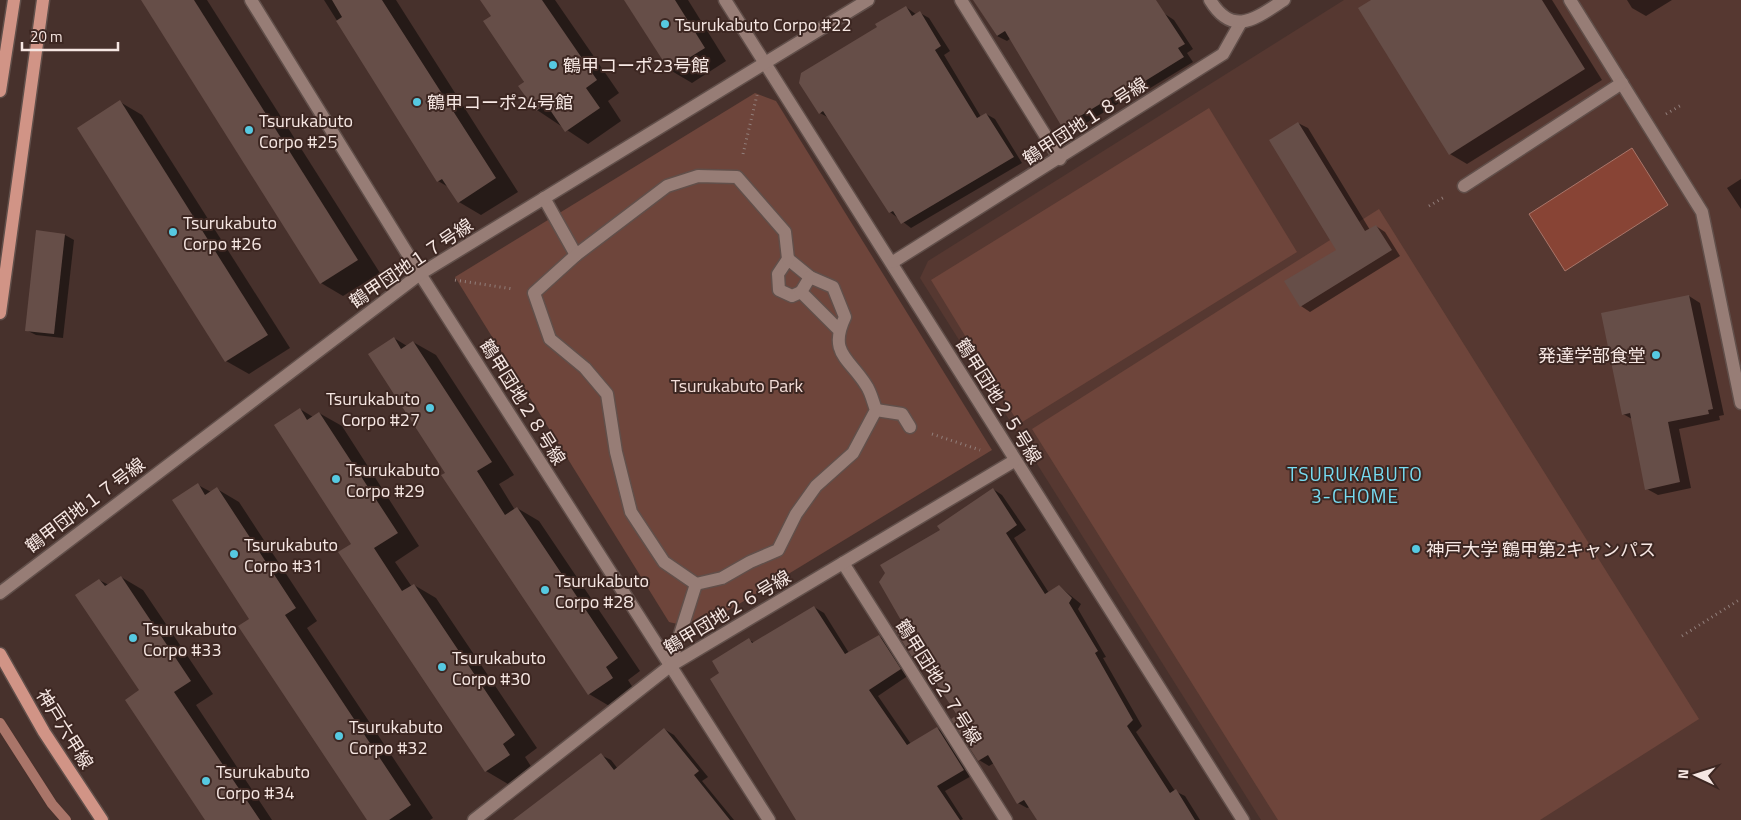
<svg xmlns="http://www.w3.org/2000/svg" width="1741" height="820" font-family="'Titillium Web','Noto Sans JP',sans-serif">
<rect width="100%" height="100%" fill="#47312c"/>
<path fill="#563831" d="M 1344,0 L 1741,0 L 1741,820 L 1261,820 L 920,278 L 928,261 Z"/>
<g fill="#6e453b">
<path d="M 755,93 L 776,101 L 992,450 L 698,629 L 669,622 L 455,277 Z"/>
<path d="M 1209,108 L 1297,252 L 1019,424 L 931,280 Z"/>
<path d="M 1379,209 L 1699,719 L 1540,820 L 1278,820 L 1032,429 Z"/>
</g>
<path fill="#884435" stroke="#a97569" d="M 1632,148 L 1668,205 L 1565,271 L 1529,214 Z"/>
<g fill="#0007">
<path d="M 142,0 L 207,0 L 380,273 L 343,296 L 321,283 Z"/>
<path d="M 324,0 L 396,0 L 518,192 L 481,215 L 459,202 L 450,188 L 438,181 Z"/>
<path d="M 482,0 L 555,0 L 619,93 L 608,101 L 621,121 L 588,144 L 537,110 L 493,16 Z"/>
<path d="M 626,0 L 688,0 L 726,61 L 692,83 L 670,70 Z"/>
<path d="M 974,0 L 1154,0 L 1165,14 L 1174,20 L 1193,49 L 1187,53 L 1193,62 L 1147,90 L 1144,88 L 1073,131 L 1063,126 L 1011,38 L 1007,41 L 997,36 Z"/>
<path d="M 1373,0 L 1552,0 L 1602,80 L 1467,164 L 1450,154 Z"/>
<path d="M 1627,0 L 1672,0 L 1646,16 L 1632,8 Z"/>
<path d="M 906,7 L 917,15 L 920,13 L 929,18 L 950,51 L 944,55 L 981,117 L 986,114 L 995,119 L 1022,163 L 911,228 L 890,212 L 829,118 L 820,113 L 879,27 Z"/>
<path d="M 120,102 L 142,115 L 290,348 L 249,374 L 226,361 Z"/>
<path d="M 1298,123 L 1308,128 L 1370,230 L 1376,226 L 1385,232 L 1400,256 L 1310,312 L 1301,306 L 1337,250 Z"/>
<path d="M 1741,179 L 1741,209 L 1727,188 Z"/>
<path d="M 65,235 L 74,240 L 63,338 L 36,335 L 26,330 Z"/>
<path d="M 1689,296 L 1700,303 L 1724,415 L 1719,416 L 1720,420 L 1679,429 L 1691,488 L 1658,495 L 1647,489 L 1632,419 L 1623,414 Z"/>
<path d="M 394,338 L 407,346 L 413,342 L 436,355 L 514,475 L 499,484 L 515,510 L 517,508 L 539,521 L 640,671 L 628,680 L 635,691 L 611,707 L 589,694 L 447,473 Z"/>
<path d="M 300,409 L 313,417 L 319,413 L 342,426 L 419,546 L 395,562 L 412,587 L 414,585 L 436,598 L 537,748 L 525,757 L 532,768 L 508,784 L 486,771 L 353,544 Z"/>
<path d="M 198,485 L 211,492 L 217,489 L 239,502 L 317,621 L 307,628 L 433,818 L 430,820 L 369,820 L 251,619 Z"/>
<path d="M 993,489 L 1002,495 L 1026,530 L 1014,538 L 1049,593 L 1059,586 L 1081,604 L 1078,609 L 1106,657 L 1103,658 L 1142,726 L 1136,732 L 1175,791 L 1185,796 L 1200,820 L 1038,820 L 1030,807 L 1027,808 L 1018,803 L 994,763 L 989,766 L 979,760 L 953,719 L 959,716 L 925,665 L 915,659 L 904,622 L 942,530 Z"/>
<path d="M 121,577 L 143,590 L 213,694 L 196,705 L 272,820 L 206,820 L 140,691 L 99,580 L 109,585 Z"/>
<path d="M 814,607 L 824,613 L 849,653 L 879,636 L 888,642 L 909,675 L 878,696 L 911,744 L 937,728 L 947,734 L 973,775 L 945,791 L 963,819 L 961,820 L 797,820 L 721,673 L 749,640 L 755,643 Z"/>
<path d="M 664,729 L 674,735 L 708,777 L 702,781 L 734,820 L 515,820 L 601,755 L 611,760 L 618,769 Z"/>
</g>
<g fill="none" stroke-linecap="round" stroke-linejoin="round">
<path stroke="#a97569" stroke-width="10" d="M 0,723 L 52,804 L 66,820"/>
</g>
<g fill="#664e48">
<path d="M 141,0 L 194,0 L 358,260 L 320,284 Z"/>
<path d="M 332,0 L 382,0 L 496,178 L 458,203 L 442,179 L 437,182 L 336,21 L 342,17 Z"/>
<path d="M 480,0 L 542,0 L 597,80 L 586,88 L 600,108 L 565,132 L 546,104 L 536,111 L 518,86 L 524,82 L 483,21 L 491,16 Z"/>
<path d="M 624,0 L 675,0 L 705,48 L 669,70 Z"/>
<path d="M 973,0 L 1156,0 L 1185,44 L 1178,48 L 1184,57 L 1137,86 L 1135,83 L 1062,127 L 1005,31 L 997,36 Z"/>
<path d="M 1371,0 L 1542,0 L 1585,69 L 1449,155 L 1358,8 Z"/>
<path d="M 906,6 L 912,16 L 920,11 L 941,46 L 935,50 L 977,118 L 986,113 L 1014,157 L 901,224 L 893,211 L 889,213 L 823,111 L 819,114 L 799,83 L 801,73 L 877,27 L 875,24 Z"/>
<path d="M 120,100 L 268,335 L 225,362 L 77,128 Z"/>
<path d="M 1298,122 L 1365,231 L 1376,225 L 1392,250 L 1300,307 L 1284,281 L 1336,250 L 1269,140 Z"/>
<path d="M 36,230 L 65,234 L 54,334 L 25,331 Z"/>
<path d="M 1689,295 L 1713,409 L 1708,410 L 1709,414 L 1668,422 L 1680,482 L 1645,490 L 1630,413 L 1622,415 L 1601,313 Z"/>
<path d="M 394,337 L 401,349 L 413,341 L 492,462 L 477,471 L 505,515 L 517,507 L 618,658 L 606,667 L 613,678 L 588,695 L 441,475 L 445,473 L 368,354 Z"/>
<path d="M 300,408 L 307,420 L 319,412 L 398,533 L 374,548 L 402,591 L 414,584 L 515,735 L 503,744 L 510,755 L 485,772 L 338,552 L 351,544 L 274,425 Z"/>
<path d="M 198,483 L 205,495 L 217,487 L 296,608 L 285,615 L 411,805 L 389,820 L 367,820 L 238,626 L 249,619 L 172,500 Z"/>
<path d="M 993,488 L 1017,525 L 1006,533 L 1045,594 L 1059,585 L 1072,598 L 1069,603 L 1098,651 L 1095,653 L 1133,720 L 1127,726 L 1170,793 L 1176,789 L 1195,820 L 1037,820 L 1024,800 L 1017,804 L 988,755 L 978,761 L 951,719 L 957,715 L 919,657 L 914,660 L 893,627 L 902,622 L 879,582 L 885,573 L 880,565 L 940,530 L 937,526 Z"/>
<path d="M 121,576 L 191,681 L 174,692 L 260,820 L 205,820 L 125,700 L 139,690 L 75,595 L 99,579 L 105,586 Z"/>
<path d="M 814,606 L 845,654 L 879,635 L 901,669 L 869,690 L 907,745 L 937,727 L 964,770 L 937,786 L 960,820 L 796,820 L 710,679 L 719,673 L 712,661 L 749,638 L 752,643 Z"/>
<path d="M 664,728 L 699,771 L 694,775 L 730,820 L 513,820 L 601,753 L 614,770 Z"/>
</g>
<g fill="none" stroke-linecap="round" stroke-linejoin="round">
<g stroke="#614f4a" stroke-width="15">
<g id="lane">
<path d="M 1570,0 L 1702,212 L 1741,403"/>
<path d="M 1464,186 L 1622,83"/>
</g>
</g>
<g stroke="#614f4a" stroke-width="15">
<g id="street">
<path d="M 251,0 L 420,274 L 769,820"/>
<path d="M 725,0 L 1243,820"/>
<path d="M 961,0 L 1060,159"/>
<path d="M 544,198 L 576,255"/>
<path d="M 893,262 L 1223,54 L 1241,22"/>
<path d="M 801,292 L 792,296 L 779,290 L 778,274 L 788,259 L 810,277"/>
<path d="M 876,410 L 902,414 L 910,427"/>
<path d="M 843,563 L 1006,820"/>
<path d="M 696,584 L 722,578 L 750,562 L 778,550 L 796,514 L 816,486 L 853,453 L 876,410 C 873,402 871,392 866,385 C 849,358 828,353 845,317 L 833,287 L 810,277 L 801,292 L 839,330"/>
<path d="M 0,593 L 420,274 L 868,0"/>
<path d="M 670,666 L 696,584 L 664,562 L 631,512 L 616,452 L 607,394 L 585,368 L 550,339 L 534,293 L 576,255 L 667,186 L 698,176 L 737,177 L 785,232 L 788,259"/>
<path d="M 474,820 L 670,666 L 1014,461"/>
</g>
</g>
<g stroke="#614f4a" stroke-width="15">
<path id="secondary" d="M 1210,0 C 1233,38 1256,18 1284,0"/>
</g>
<g stroke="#614f4a" stroke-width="15">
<g id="primary">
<path d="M 0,91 L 14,0"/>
<path d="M 0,313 L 43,0"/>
<path d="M 0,654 L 44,732 L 102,820"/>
</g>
</g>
<g stroke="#927f7b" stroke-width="3" stroke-dasharray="1 4" stroke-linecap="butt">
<path d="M 1666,114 L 1683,104"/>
<path d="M 743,154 L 757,95"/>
<path d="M 1429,206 L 1446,196"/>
<path d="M 455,280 L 513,289"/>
<path d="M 932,434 L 980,450"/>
<path d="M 1682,636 L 1739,600"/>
</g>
<use href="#lane" stroke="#977d76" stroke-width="12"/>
<use href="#street" stroke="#977d76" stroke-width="12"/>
<use href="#secondary" stroke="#977d76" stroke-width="12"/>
<use href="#primary" stroke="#d19486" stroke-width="12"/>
</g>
<g fill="#56c9e1" stroke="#3d2722" stroke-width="2">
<circle cx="665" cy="24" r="5"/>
<circle cx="553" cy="65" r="5"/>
<circle cx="417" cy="102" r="5"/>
<circle cx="249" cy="130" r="5"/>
<circle cx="173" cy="232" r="5"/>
<circle cx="1656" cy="355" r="5"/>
<circle cx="430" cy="408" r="5"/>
<circle cx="336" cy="479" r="5"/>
<circle cx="1416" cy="549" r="5"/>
<circle cx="234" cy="554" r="5"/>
<circle cx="545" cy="590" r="5"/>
<circle cx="133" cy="638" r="5"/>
<circle cx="442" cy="667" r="5"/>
<circle cx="339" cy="736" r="5"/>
<circle cx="206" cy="781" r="5"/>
</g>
<g text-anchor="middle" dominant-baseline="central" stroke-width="4" stroke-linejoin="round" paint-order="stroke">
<g font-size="18" fill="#f6e7e3" stroke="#3d2722" text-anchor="start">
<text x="675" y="24">Tsurukabuto Corpo #22</text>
<text x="563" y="65">鶴甲コーポ23号館</text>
<text x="427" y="102">鶴甲コーポ24号館</text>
<text x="259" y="120">Tsurukabuto<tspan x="259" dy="21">Corpo #25</tspan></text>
<text x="183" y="222">Tsurukabuto<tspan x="183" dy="21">Corpo #26</tspan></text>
<text x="1646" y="355" text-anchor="end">発達学部食堂</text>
<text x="420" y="398" text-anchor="end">Tsurukabuto<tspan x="420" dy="21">Corpo #27</tspan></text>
<text x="346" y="469">Tsurukabuto<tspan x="346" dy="21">Corpo #29</tspan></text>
<text x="244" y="544">Tsurukabuto<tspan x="244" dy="21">Corpo #31</tspan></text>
<text x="1426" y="549">神戸大学 鶴甲第2キャンパス</text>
<text x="555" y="580">Tsurukabuto<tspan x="555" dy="21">Corpo #28</tspan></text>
<text x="143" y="628">Tsurukabuto<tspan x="143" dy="21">Corpo #33</tspan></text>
<text x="452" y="657">Tsurukabuto<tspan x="452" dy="21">Corpo #30</tspan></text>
<text x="349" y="726">Tsurukabuto<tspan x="349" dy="21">Corpo #32</tspan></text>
<text x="216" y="771">Tsurukabuto<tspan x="216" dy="21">Corpo #34</tspan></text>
</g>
<g font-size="18" fill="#f6e7e3" stroke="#3d2722">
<text transform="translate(1085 121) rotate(-33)">鶴甲団地１８号線</text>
<text transform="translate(411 263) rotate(-34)">鶴甲団地１７号線</text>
<text transform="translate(999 401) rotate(58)">鶴甲団地２５号線</text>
<text transform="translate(523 402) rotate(58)">鶴甲団地２８号線</text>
<text transform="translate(85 505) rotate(-37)">鶴甲団地１７号線</text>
<text transform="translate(727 612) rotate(-31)">鶴甲団地２６号線</text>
<text transform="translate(939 682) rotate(58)">鶴甲団地２７号線</text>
<text transform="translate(65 729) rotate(58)">神戸六甲線</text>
</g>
<g font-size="18" fill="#f2dcd7" stroke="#3d2722">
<text x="737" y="385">Tsurukabuto Park</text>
</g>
<g font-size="19" letter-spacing="1" fill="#77ddf3" stroke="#3d2722">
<text x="1355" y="473">TSURUKABUTO<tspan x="1355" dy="22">3-CHOME</tspan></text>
</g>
</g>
<g transform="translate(1696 775) rotate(274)" stroke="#3d2722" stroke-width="4" paint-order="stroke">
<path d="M0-4L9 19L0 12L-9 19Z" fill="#f6e7e3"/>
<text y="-8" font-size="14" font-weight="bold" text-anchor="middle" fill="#f6e7e3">N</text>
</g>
<path d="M22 42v8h96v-8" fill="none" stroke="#f6e7e3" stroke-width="2.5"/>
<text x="30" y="42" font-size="15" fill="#f6e7e3" stroke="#3d2722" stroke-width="4" paint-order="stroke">20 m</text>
</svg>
